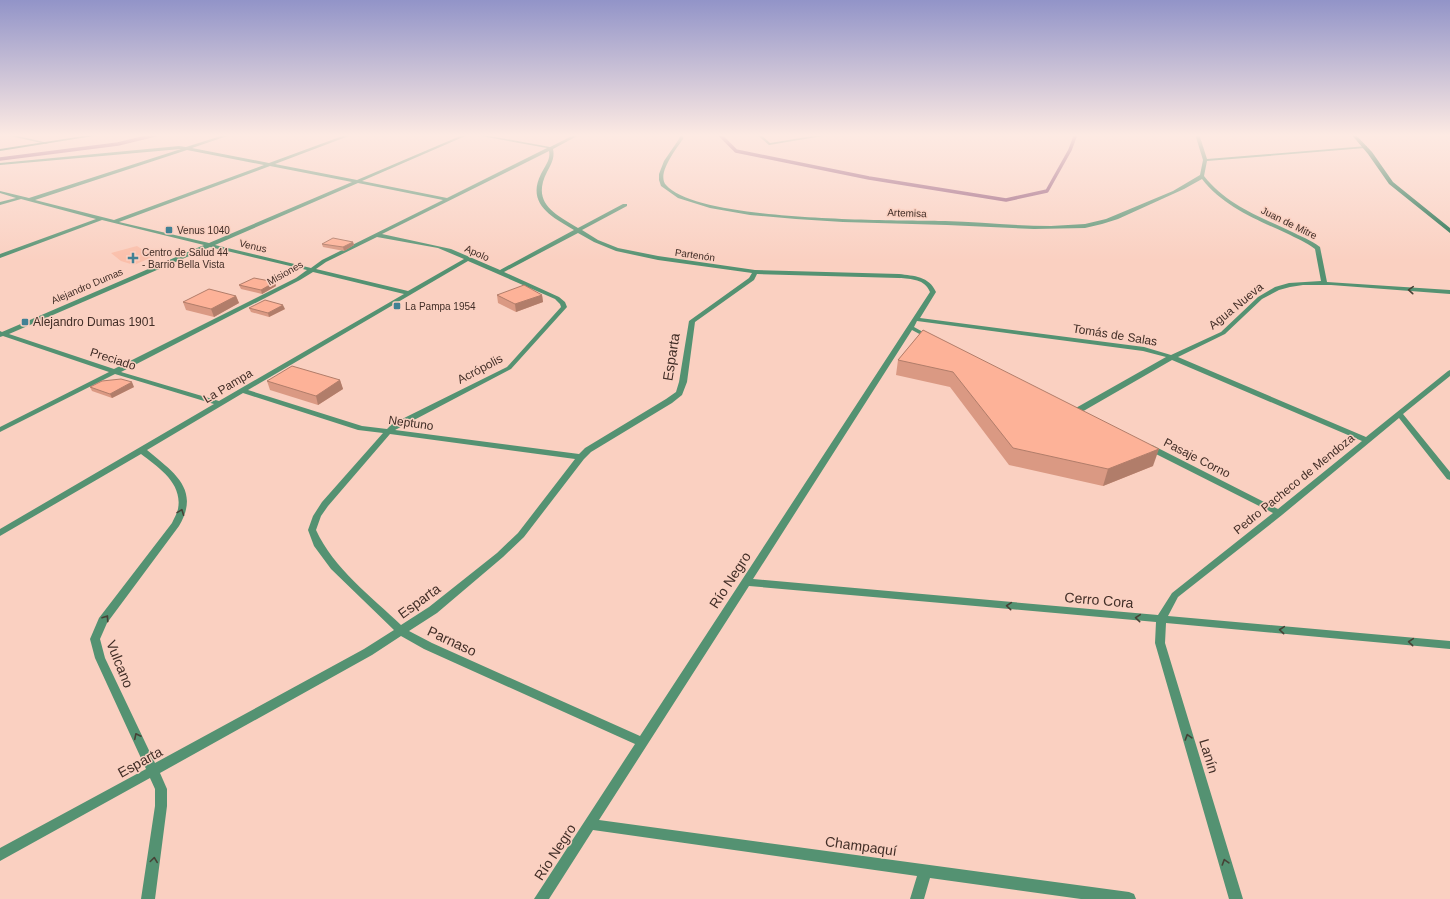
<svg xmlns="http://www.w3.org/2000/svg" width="1450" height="899" font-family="Arial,sans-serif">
<rect width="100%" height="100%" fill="#fad0c1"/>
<path fill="#fabfaa" d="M 137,246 L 146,252 L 157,255 L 134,265 L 121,261 L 111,253 Z"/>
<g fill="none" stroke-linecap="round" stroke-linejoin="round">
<g stroke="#905477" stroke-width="3.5">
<path d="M 719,134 L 736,151 L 869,178 L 1006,200 L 1047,191 L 1070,150 L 1076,134"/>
<path d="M 0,159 L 118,144 L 159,134"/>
</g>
<g fill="#549272" fill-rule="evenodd">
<path d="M 1,134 L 9,134 L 48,143 L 46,144 Z"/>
<path d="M 227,134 L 233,134 L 192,148 L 269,163 L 348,134 L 354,134 L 275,164 L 357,180 L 465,134 L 479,134 L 550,147 L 576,134 L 581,134 L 553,149 C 555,158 551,164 547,172 C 531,203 555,214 578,228 L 623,204 L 627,204 L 627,206 L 582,230 L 598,240 L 618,248 L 658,256 L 755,270 L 899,274 C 914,276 929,276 936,292 L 920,318 L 1144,347 L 1171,355 L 1221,332 L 1258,297 L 1275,287 L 1289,283 L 1321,281 L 1315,249 C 1306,242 1296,238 1286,233 C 1255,219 1223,206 1202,179 L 1184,189 L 1118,219 L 1102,224 L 1085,228 L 1034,229 L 947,225 L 843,222 L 796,219 L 750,215 L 710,208 L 678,198 L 661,186 L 659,180 L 659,174 L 664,161 L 679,139 L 680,134 L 684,134 L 683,139 C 677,148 656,174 666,185 C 698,222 893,220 945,221 C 981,222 1016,226 1051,226 L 1085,224 L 1106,219 L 1173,191 L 1200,175 L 1203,160 L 1195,134 L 1199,134 L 1207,159 L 1367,146 L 1367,147 L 1365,148 L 1207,161 L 1204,176 C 1226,204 1258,216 1290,231 C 1300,236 1311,240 1320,247 L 1327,282 L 1450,290 L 1450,294 L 1331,285 L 1303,285 L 1290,287 L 1279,290 L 1262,299 L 1225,334 L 1178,357 L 1366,437 L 1448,371 L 1450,370 L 1450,376 L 1403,414 L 1450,472 L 1450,480 L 1447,479 L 1399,418 L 1282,515 L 1178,597 L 1168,616 L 1450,641 L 1450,649 L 1166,623 L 1165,643 L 1243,899 L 1229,899 L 1155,643 L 1156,622 L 749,586 L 599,820 L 1129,892 L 1134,894 L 1136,899 L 1081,899 L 930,878 L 924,899 L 910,899 L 917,876 L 593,830 L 549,899 L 534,899 L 635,744 L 424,649 L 401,636 L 372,655 L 160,773 L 167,789 L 167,806 L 155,899 L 141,899 L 155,806 L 155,789 L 150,778 L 0,861 L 0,848 L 146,769 L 95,658 L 90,639 L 99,618 L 172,523 C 174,518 177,514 178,509 C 183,483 158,467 141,454 L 0,536 L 0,529 L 214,404 L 115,374 L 0,432 L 0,427 L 109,372 L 3,336 L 0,337 L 0,331 L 2,332 L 204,245 L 102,220 L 0,258 L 0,254 L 96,219 L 21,199 L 0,205 L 0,202 L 16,198 L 0,193 L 0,191 L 29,198 L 181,149 L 0,165 L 0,163 L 179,146 L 186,147 ZM 470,134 L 547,148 L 447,198 L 362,181 ZM 187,150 L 264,165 L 114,220 L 35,200 ZM 549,151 C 551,159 545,166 541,174 C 526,204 552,217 574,230 L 500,270 L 451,249 L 382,234 ZM 270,166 L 352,182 L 209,243 L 119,222 ZM 358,183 L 443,200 L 322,260 L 311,268 L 215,245 ZM 578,233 L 594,242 L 616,251 L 658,260 L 752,273 L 749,278 L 689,321 L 679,382 L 676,392 L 666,399 L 585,448 L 579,454 L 395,430 L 511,369 L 567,307 L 565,302 L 559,297 L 504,272 ZM 377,237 L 438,248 L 464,259 L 408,291 L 316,269 L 326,262 ZM 210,247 L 307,270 L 296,278 L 114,369 L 9,334 ZM 468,261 L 555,299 L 560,304 L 561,307 L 507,367 L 392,424 L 387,429 L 362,426 L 248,390 ZM 313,272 L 404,294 L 219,401 L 121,372 L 300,280 ZM 757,274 L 899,278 C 911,279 925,279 930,292 L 640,736 L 432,643 L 409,631 L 437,613 L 503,557 L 524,537 L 584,459 L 591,452 L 672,403 L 682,395 L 687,382 L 695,322 L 754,280 ZM 917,321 L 1143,351 L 1166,357 L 1074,409 L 1073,411 L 1074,413 L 1080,413 L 1172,360 L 1362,441 L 1278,509 L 1152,445 L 1146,445 L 1145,447 L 1146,449 L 1273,513 L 1172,593 L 1158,615 L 753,579 L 912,330 L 927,338 L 929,339 L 932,337 L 914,327 ZM 243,393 L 358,430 L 383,433 L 322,502 L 313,516 L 308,530 L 314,546 L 331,569 L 394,630 L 364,649 L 155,763 L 105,658 L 100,639 L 107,623 L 179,526 C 201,489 173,472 147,450 ZM 390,434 L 575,459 L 518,533 L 497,553 L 429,607 L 401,625 C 371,596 334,569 316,530 L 321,516 L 328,506 Z"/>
<path d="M 756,134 L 760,134 L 770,143 L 825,134 L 835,134 L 769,145 Z"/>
</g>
<g fill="#116946" fill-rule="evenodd">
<path d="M 96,134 L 106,134 L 0,151 L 0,149 Z"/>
<path d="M 1351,134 L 1355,134 L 1372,152 L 1393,182 L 1450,228 L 1450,233 L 1389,184 L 1368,154 Z"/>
</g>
</g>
<g fill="#da9983">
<path d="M 353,242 L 354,245 L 344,251 L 323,247 L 322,244 Z"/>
<path d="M 239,285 L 276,286 L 262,294 L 241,289 Z"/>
<path d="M 497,295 L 542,295 L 543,302 L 516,312 L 498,303 Z"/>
<path d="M 236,296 L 239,303 L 214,317 L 186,310 L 183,302 Z"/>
<path d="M 249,308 L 285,309 L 269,317 L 251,312 Z"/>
<path d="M 923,330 L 1153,466 L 1103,486 L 1009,465 L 950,387 L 896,375 L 898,360 Z"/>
<path d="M 340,380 L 343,389 L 318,405 L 270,390 L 267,381 Z"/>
<path d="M 90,387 L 134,387 L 112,398 L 92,391 Z"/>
</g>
<g fill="#b17d6a">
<path d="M 353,242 L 354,245 L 344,251 L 343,247 Z"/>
<path d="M 275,282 L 276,286 L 262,294 L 261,290 Z"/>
<path d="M 542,295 L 543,302 L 516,312 L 515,304 Z"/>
<path d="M 236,296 L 239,303 L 214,317 L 211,309 Z"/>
<path d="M 283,305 L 285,309 L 269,317 L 268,313 Z"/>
<path d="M 340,380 L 343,389 L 318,405 L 316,396 Z"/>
<path d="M 132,382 L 134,387 L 112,398 L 110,394 Z"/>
<path d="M 1159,449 L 1153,466 L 1103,486 L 1108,469 Z"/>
</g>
<g fill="#fdb298" stroke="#b17d6a">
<path d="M 333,238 L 353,242 L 343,247 L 322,244 Z"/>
<path d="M 254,278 L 275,282 L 261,290 L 239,285 Z"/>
<path d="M 524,285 L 542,295 L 515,304 L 497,295 Z"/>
<path d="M 209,289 L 236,296 L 211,309 L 183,302 Z"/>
<path d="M 265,300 L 283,305 L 268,313 L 249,308 Z"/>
<path d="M 923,330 L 1159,449 L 1108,469 L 1013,448 L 953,372 L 898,360 Z"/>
<path d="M 292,366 L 340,380 L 316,396 L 267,381 Z"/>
<path d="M 121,379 L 132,382 L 110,394 L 90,387 L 102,381 Z"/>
</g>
<defs><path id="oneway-chevron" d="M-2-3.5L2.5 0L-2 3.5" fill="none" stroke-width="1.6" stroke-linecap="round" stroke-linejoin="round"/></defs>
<g stroke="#464236">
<use href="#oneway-chevron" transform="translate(1411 290) rotate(-176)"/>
<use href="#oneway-chevron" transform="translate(181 512) rotate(-69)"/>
<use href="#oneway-chevron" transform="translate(1009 606) rotate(-175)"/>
<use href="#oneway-chevron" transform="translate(106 618) rotate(-56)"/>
<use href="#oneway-chevron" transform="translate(1138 618) rotate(-175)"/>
<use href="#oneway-chevron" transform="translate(1282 630) rotate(-175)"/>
<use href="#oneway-chevron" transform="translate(1411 642) rotate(-175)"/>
<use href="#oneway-chevron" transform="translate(137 736) rotate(-116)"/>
<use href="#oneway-chevron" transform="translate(1188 737) rotate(-107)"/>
<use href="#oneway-chevron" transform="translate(154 860) rotate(-82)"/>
<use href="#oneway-chevron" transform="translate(1225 862) rotate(-107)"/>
</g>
<linearGradient id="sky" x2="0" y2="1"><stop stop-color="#9294c8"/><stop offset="0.52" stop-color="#fdeae3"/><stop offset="1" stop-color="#fdeae3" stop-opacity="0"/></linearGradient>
<rect width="1450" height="260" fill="url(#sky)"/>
<g fill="#418194" stroke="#fad0c1" stroke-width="1.5">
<rect x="165" y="226" width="8" height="8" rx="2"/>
<path d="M131 252h4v4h4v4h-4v4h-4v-4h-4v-4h4z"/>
<rect x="393" y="302" width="8" height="8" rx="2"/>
<rect x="21" y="318" width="8" height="8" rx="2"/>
</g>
<g text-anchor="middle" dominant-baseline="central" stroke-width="3" stroke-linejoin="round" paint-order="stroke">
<g font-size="10" fill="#422e27" stroke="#fad0c1">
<text transform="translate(907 213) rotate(2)">Artemisa</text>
<text transform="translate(1289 223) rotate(26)">Juan de Mitre</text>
<text transform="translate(253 246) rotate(13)">Venus</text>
<text transform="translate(477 253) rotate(24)">Apolo</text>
<text transform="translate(695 255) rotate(8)">Partenón</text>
<text transform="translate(285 273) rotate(-29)">Misiones</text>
<text transform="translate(87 286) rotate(-23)">Alejandro Dumas</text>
</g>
<g font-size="10" fill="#422e27" stroke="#fad0c1" text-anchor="start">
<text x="177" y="230">Venus 1040</text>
<text x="142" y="252">Centro de Salud 44<tspan x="142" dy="12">- Barrio Bella Vista</tspan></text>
<text x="405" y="306">La Pampa 1954</text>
</g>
<g font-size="12" fill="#422e27" stroke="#fad0c1">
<text transform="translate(1236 306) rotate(-39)">Agua Nueva</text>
<text transform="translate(1115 335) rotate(9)">Tomás de Salas</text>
<text transform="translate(113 359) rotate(18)">Preciado</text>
<text transform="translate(480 369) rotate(-28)">Acrópolis</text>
<text transform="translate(228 386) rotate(-31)">La Pampa</text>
<text transform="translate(411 423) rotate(8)">Neptuno</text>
<text transform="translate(1197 458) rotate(27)">Pasaje Corno</text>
<text transform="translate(1294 484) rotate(-39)">Pedro Pacheco de Mendoza</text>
</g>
<g font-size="12" fill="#422e27" stroke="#fad0c1" text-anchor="start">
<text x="33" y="322">Alejandro Dumas 1901</text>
</g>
<g font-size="14" fill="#422e27" stroke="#fad0c1">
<text transform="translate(671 357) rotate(-81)">Esparta</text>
<text transform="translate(730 580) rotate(-57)">Río Negro</text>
<text transform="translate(1099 600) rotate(5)">Cerro Cora</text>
<text transform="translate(419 601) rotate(-36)">Esparta</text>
<text transform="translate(452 641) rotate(25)">Parnaso</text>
<text transform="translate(120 664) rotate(68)">Vulcano</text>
<text transform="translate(1209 756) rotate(73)">Lanín</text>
<text transform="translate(140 762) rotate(-29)">Esparta</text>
<text transform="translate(861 846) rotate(8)">Champaquí</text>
<text transform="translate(555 852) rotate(-57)">Río Negro</text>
</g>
</g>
</svg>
